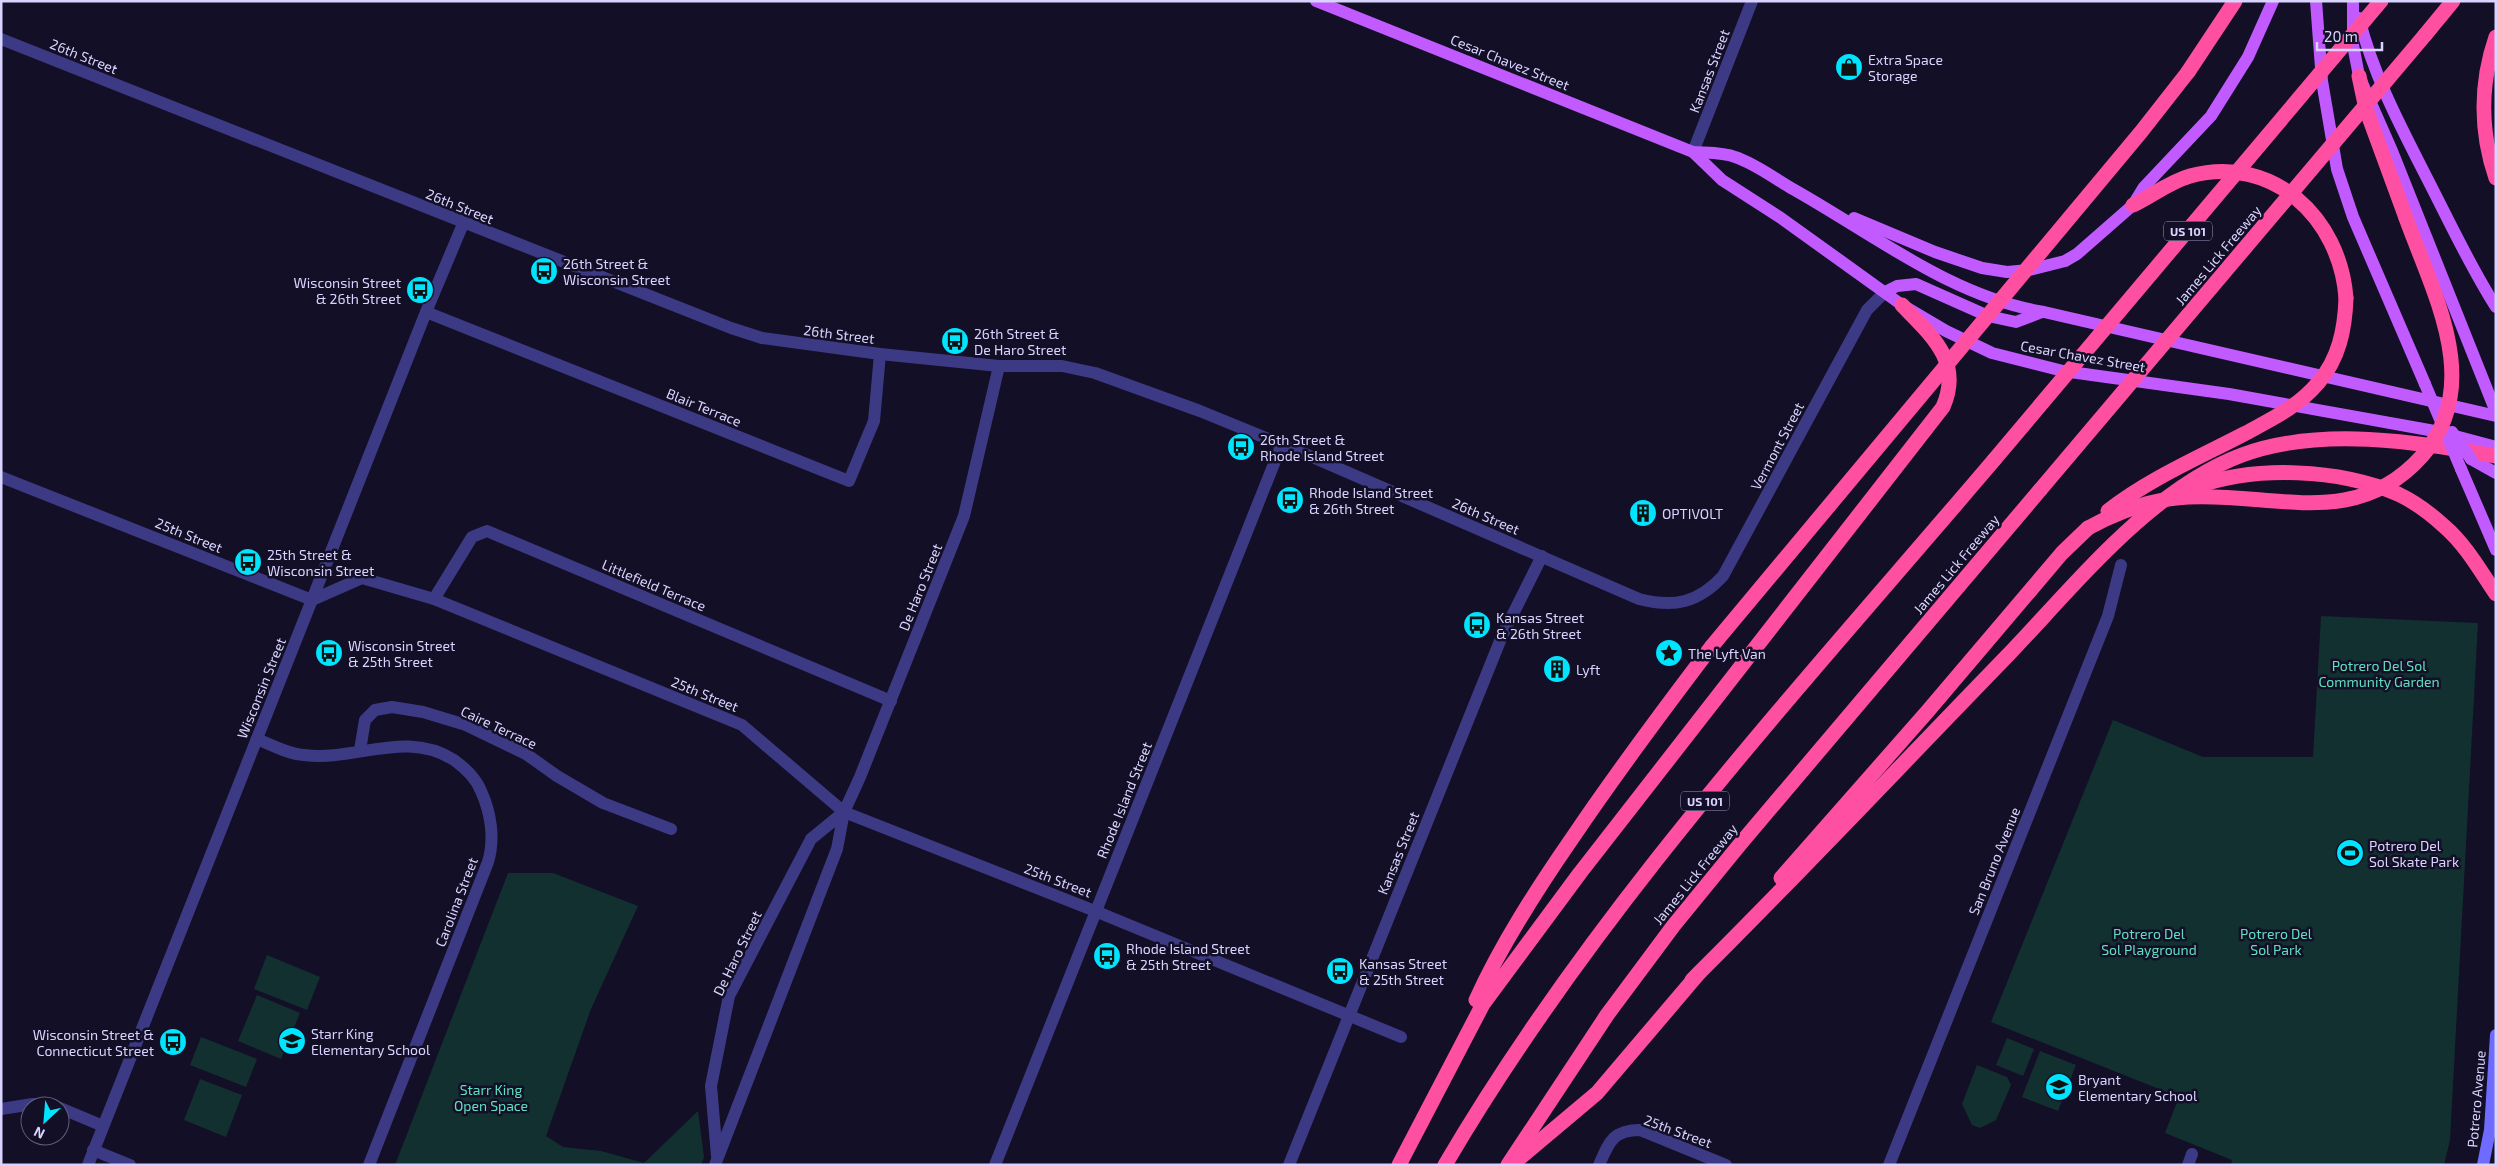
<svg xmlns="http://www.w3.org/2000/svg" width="2497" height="1166" font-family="'Exo 2',sans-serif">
<rect width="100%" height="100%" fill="#130f26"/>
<g fill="#12302f">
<path d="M 2321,616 L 2478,623 L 2450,1140 L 2444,1165 L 2231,1165 L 2232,1160 L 2165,1133 L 2179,1097 L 1991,1022 L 2113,720 L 2203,757 L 2313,757 Z"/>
<path d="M 508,873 L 553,873 L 638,906 L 591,1009 L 546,1136 L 563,1147 L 601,1151 L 644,1163 L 698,1111 L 704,1157 L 701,1165 L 395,1165 Z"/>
<path d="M 267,955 L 320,977 L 307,1010 L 254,989 Z"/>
<path d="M 257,995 L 300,1013 L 281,1059 L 238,1041 Z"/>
<path d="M 201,1037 L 257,1059 L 246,1087 L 190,1065 Z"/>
<path d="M 2007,1038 L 2034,1049 L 2023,1076 L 1996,1065 Z"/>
<path d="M 2040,1051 L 2076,1065 L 2058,1111 L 2022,1097 Z"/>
<path d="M 1977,1065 L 2007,1077 L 2011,1085 L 1996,1120 L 1980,1128 L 1972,1125 L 1962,1104 Z"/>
<path d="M 200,1079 L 242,1095 L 226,1137 L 184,1120 Z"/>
</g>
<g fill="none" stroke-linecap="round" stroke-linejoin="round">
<g stroke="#3d3a85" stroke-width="12">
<path d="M 1,39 L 731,328 L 762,338 L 880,354 L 999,366 L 1062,366 L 1095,373 L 1200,411 L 1310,456 L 1639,599 C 1674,608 1698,603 1723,576 L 1867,310 L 1885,292"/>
<path d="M 1693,152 L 1752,1"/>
<path d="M 426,312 L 849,481 L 874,421 L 880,354"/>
<path d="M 1,477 L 312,600 L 362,578 L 434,599 L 742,725 L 844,812 L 1095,911 L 1401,1037"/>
<path d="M 434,599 L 472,537 L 487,531 L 891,701"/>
<path d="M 257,739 C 272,745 288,754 304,755 C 355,762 405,729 454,760 C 465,768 476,778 481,791 C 491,813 495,839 488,862 L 369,1165"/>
<path d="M 360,750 L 365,720 L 375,710 L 392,707 L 423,712 L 466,725 L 526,754 L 557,776 L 603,803 L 671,829"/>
<path d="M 60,1108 L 103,1126"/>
<path d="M 1,1109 L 33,1104 L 52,1106"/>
<path d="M 93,1150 L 130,1165"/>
<path d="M 717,1156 L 711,1086 L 729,996 L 811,839 L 844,812"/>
<path d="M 88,1165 L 426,312 L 463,224"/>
<path d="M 715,1165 L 837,849 L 844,812 L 860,777 L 964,516 L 999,366"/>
<path d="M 995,1165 L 1281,446"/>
<path d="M 1289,1165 L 1502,636 L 1542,556"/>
<path d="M 1599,1165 C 1609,1142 1613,1130 1640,1130 L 1726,1165"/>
<path d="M 1889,1165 L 2108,616 L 2121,565"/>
<path d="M 2188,1165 L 2192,1154"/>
</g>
<path stroke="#6f6bff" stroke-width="12" d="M 2483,1165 L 2490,1130 L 2496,1035"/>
<g stroke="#c25bff" stroke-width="12">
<path d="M 1316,1 L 1693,152 C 1706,153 1723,152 1735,157 C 1754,163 1774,178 1791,188 C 1872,233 1951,297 2044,312 L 2496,416"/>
<path d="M 2316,1 L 2322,81 L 2337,169 L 2353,217 L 2425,384"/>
<path d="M 2353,1 L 2353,45 L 2359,76 L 2392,151 L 2496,412"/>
<path d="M 2359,18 C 2374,78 2403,131 2431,186 C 2452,227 2471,268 2496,307"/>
<path d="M 1693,152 L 1722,180 L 1781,218 L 1902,305 L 1946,331 L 1992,353 L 2063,371 L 2229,394 L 2440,432 L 2496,447"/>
<path d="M 1854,218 L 1935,252 L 1982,268 L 2007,272 L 2029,270 L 2065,261 L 2077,254 L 2133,205 L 2144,187 L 2211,116 L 2248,57 L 2273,1"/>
<path d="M 1885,292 L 1897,286 L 1916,284 L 1988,316 L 2016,322 L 2042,312"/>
<path d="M 2471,459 L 2496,473"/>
<path d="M 2461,469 L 2496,550"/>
</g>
<g stroke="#ff4fa3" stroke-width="15">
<path d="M 2425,35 L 2453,1"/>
<path d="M 2496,37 C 2480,83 2480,132 2496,178"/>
<path d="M 2188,72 L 2235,1"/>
<path d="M 2359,76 L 2366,109 L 2406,218"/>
<path d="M 2133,205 C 2152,196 2169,182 2190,176 C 2273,154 2340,218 2346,298"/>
<path d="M 2196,487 C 2256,465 2339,469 2398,494 C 2415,502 2431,514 2445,527 C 2465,544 2481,572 2496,594"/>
<path d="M 1781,878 L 1927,712 L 2062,553 L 2088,528"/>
<path d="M 1692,980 C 1800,873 1904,762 2010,653 C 2075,585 2151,489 2242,455 C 2321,426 2416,442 2496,456"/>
<path d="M 1476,1000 C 1502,943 1537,889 1573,837 C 1617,772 1664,709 1712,646"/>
<path d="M 1515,1162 L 1597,1093 L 1699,973"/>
<path d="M 1399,1165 L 1483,1004 L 1580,873 L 1943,407 C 1963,361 1931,335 1902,305"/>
<path d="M 1445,1165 C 1596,907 1801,687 1994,460"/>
<path d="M 1508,1165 L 1607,1015 L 1674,925 L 1741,843 L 2040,490"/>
</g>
<g stroke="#c25bff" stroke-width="12">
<path d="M 2425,384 L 2461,469"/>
<path d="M 2452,432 L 2471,459"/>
</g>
<g stroke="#ff4fa3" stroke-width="15">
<path d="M 1994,460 L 2381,1"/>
<path d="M 2040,490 L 2425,35"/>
<path d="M 2108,511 C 2149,479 2198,458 2244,434 C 2270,420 2298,407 2318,383 C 2339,359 2345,329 2346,298"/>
<path d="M 2088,528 C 2119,511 2152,499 2188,497 C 2273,492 2355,531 2422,456 C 2485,385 2433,293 2406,218"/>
<path d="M 1712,646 L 2141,132 L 2188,72"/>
</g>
</g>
<defs>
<g id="shop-disc" transform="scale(1.4375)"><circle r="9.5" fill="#00e5ff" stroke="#130f26"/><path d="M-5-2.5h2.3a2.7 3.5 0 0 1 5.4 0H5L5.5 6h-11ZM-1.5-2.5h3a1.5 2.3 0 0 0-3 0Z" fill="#111"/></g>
<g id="bus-disc" transform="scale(1.4375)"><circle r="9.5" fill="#00e5ff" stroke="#130f26"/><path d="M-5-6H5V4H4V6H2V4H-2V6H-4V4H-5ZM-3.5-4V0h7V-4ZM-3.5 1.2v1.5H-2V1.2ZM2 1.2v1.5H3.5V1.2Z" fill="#111"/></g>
<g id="building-disc" transform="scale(1.4375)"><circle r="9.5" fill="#00e5ff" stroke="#130f26"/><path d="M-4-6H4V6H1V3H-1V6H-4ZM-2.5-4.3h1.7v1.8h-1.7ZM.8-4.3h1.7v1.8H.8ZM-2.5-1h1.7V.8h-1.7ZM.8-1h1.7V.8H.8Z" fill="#111"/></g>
<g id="sight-disc" transform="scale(1.4375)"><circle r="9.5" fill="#00e5ff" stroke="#130f26"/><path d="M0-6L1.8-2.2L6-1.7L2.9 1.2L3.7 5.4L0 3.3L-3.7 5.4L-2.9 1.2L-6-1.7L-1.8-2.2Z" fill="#111"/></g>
<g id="stadium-disc" transform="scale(1.4375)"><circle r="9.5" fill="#00e5ff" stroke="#130f26"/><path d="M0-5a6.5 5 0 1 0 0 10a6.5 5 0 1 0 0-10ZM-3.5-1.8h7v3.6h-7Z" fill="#111"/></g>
<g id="school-disc" transform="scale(1.4375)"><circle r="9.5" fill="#00e5ff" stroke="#130f26"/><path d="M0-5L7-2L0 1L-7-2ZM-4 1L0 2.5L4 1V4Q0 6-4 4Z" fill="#111"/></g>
</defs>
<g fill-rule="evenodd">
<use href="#shop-disc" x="1849" y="67"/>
<use href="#bus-disc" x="544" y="271"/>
<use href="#bus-disc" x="420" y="290"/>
<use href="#bus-disc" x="955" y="341"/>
<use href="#bus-disc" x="1241" y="447"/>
<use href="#bus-disc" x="1290" y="500"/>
<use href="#building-disc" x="1643" y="513"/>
<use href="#bus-disc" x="248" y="562"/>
<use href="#bus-disc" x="1477" y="625"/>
<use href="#bus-disc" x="329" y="653"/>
<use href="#sight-disc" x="1669" y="653"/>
<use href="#building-disc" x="1557" y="669"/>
<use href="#stadium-disc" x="2350" y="853"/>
<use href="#bus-disc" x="1107" y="956"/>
<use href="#bus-disc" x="1340" y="971"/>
<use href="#school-disc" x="292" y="1041"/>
<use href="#bus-disc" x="173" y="1042"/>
<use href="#school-disc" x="2059" y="1087"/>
</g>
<g text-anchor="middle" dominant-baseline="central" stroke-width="5" stroke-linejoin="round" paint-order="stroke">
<g fill="#130f26" stroke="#9e99be" stroke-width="1">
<rect x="2164" y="221.5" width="48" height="19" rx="4"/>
<rect x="1681" y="791.5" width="48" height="19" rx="4"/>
</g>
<g font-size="12" font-weight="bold" fill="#d9d4ff">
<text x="2188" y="231">US 101</text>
<text x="1705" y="801">US 101</text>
</g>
<g font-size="14" fill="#d9d4ff" stroke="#130f26">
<text transform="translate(84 56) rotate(22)">26th Street</text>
<text transform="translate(1510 62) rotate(22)">Cesar Chavez Street</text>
<text transform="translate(1709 71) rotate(-69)">Kansas Street</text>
<text transform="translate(460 206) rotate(22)">26th Street</text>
<text transform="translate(2218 255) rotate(-50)">James Lick Freeway</text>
<text transform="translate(839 334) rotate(7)">26th Street</text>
<text transform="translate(2083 356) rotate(10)">Cesar Chavez Street</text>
<text transform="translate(704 407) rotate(22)">Blair Terrace</text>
<text transform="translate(1777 446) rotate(-62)">Vermont Street</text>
<text transform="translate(1486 516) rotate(23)">26th Street</text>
<text transform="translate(189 535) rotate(22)">25th Street</text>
<text transform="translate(1956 564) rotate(-50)">James Lick Freeway</text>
<text transform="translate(654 585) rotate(23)">Littlefield Terrace</text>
<text transform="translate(920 587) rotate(-68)">De Haro Street</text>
<text transform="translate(261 688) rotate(-68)">Wisconsin Street</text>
<text transform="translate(705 694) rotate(22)">25th Street</text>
<text transform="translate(499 727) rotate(25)">Caire Terrace</text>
<text transform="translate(1124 800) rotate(-68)">Rhode Island Street</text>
<text transform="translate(1398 853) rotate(-68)">Kansas Street</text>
<text transform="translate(1994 861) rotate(-68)">San Bruno Avenue</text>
<text transform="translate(1695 874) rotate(-51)">James Lick Freeway</text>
<text transform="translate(1058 880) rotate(21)">25th Street</text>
<text transform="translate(456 902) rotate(-69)">Carolina Street</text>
<text transform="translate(737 953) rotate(-64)">De Haro Street</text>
<text transform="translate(2476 1099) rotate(-85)">Potrero Avenue</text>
<text transform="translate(1678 1131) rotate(20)">25th Street</text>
</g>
<g font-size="14" fill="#d9d4ff" stroke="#130f26" text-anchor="start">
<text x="1868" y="59">Extra Space<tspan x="1868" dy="16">Storage</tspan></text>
<text x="563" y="263">26th Street &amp;<tspan x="563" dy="16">Wisconsin Street</tspan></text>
<text x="401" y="282" text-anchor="end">Wisconsin Street<tspan x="401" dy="16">&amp; 26th Street</tspan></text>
<text x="974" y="333">26th Street &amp;<tspan x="974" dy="16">De Haro Street</tspan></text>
<text x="1260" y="439">26th Street &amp;<tspan x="1260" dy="16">Rhode Island Street</tspan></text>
<text x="1309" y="492">Rhode Island Street<tspan x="1309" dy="16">&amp; 26th Street</tspan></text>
<text x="1662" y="513">OPTIVOLT</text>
<text x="267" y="554">25th Street &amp;<tspan x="267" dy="16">Wisconsin Street</tspan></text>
<text x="1496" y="617">Kansas Street<tspan x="1496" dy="16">&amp; 26th Street</tspan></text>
<text x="348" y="645">Wisconsin Street<tspan x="348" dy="16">&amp; 25th Street</tspan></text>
<text x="1688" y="653">The Lyft Van</text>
<text x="1576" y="669">Lyft</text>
<text x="2369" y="845">Potrero Del<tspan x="2369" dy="16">Sol Skate Park</tspan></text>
<text x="1126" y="948">Rhode Island Street<tspan x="1126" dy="16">&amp; 25th Street</tspan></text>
<text x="1359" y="963">Kansas Street<tspan x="1359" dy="16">&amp; 25th Street</tspan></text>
<text x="311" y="1033">Starr King<tspan x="311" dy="16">Elementary School</tspan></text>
<text x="154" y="1034" text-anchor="end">Wisconsin Street &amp;<tspan x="154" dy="16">Connecticut Street</tspan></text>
<text x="2078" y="1079">Bryant<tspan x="2078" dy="16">Elementary School</tspan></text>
</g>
<g font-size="14" fill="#5fe0c0" stroke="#130f26">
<text x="2379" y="665">Potrero Del Sol<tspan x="2379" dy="16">Community Garden</tspan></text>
<text x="2149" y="933">Potrero Del<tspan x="2149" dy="16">Sol Playground</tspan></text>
<text x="2276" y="933">Potrero Del<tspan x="2276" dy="16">Sol Park</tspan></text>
<text x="491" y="1089">Starr King<tspan x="491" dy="16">Open Space</tspan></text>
</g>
</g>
<rect width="2497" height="1166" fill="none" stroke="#d9d4ff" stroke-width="5"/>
<g transform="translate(45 1121) rotate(206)"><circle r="24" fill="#130f26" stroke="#625e7d"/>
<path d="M0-4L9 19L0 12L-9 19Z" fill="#00e5ff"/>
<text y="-8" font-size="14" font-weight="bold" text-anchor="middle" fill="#d9d4ff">N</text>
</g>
<path d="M2317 42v8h65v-8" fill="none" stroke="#d9d4ff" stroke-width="2.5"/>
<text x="2324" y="42" font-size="15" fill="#d9d4ff" stroke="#130f26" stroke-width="4" paint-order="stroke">20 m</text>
</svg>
